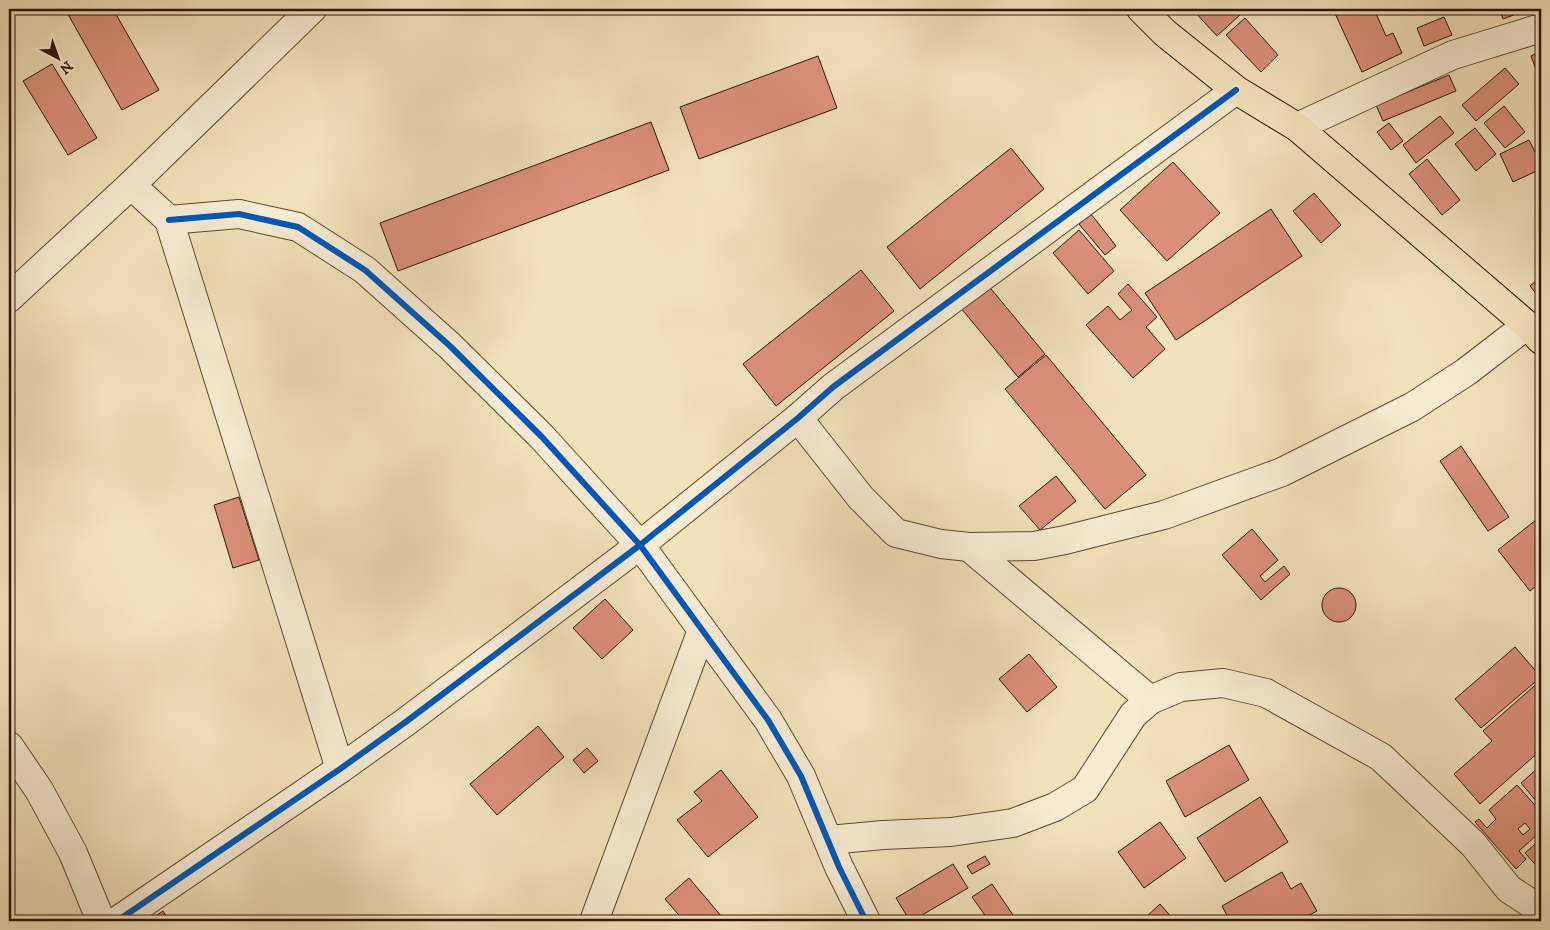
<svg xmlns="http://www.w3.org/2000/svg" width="1550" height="930" font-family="'IM FELL DW Pica',serif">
<rect width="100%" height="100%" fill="#f2e2ba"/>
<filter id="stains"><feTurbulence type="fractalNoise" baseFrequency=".004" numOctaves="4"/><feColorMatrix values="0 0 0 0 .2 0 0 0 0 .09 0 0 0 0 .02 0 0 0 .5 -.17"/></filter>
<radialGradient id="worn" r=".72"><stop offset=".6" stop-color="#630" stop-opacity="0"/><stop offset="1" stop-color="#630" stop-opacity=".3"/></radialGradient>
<g fill="#db9078" stroke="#2c1401" fill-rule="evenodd">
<path d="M 65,9 L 113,9 L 159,90 L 122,110 Z"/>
<path d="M 1192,9 L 1238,9 L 1242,13 L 1217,36 Z"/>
<path d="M 1333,9 L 1374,9 L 1386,36 L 1393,33 L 1402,53 L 1362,72 Z"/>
<path d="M 1499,9 L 1529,9 L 1503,19 Z"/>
<path d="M 1444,17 L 1452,35 L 1424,46 L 1417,28 Z"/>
<path d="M 1245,18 L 1278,55 L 1261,72 L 1226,35 Z"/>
<path d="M 1541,51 L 1541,83 L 1531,56 Z"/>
<path d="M 818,56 L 837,108 L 699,159 L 680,107 Z"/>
<path d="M 52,64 L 97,138 L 68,155 L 23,81 Z"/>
<path d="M 1505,68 L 1519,84 L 1476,121 L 1462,105 Z"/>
<path d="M 1449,75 L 1456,91 L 1383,121 L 1376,105 Z"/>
<path d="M 1504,106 L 1525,132 L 1505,148 L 1484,123 Z"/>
<path d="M 1440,116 L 1454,133 L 1416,163 L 1403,145 Z"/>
<path d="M 651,122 L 669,170 L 398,271 L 380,223 Z"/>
<path d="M 1389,123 L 1403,141 L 1391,150 L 1377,132 Z"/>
<path d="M 1475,128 L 1496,154 L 1476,171 L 1455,144 Z"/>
<path d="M 1529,140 L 1541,164 L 1541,169 L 1513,182 L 1500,154 Z"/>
<path d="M 1011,148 L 1044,189 L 920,289 L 887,247 Z"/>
<path d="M 1427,159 L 1460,200 L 1442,215 L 1409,174 Z"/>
<path d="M 1173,162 L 1220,213 L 1167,261 L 1120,210 Z"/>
<path d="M 1314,193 L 1341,225 L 1321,243 L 1293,211 Z"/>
<path d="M 1271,209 L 1302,256 L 1176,340 L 1145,293 Z"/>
<path d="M 1091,214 L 1116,246 L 1105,255 L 1079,224 Z"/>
<path d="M 1079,230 L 1114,271 L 1088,294 L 1053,253 Z"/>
<path d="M 861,270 L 894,311 L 776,406 L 743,364 Z"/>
<path d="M 1541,277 L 1541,300 L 1530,286 Z"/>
<path d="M 982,278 L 1045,354 L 1018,377 L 955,301 Z"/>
<path d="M 1128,284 L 1157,317 L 1146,327 L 1165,349 L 1133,378 L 1086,325 L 1108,306 L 1120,320 L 1132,310 L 1118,294 Z"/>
<path d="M 1046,355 L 1146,475 L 1105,509 L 1005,389 Z"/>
<path d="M 1461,446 L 1509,517 L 1488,531 L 1440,461 Z"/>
<path d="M 1056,476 L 1076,501 L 1040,530 L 1019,506 Z"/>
<path d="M 239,497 L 259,560 L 233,568 L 214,505 Z"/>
<path d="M 1541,516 L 1541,582 L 1530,591 L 1498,550 Z"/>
<path d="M 1252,529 L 1278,560 L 1260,576 L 1265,582 L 1284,566 L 1290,574 L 1261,600 L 1222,555 Z"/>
<circle cx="1339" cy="605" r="17"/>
<path d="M 605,599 L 633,630 L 602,659 L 573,628 Z"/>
<path d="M 1515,647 L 1541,677 L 1481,728 L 1455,699 Z"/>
<path d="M 1029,654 L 1057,687 L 1027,712 L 999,679 Z"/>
<path d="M 1541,680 L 1541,750 L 1480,804 L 1454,774 L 1492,741 L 1483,731 Z"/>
<path d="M 538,726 L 564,757 L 497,815 L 470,784 Z"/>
<path d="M 1229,745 L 1249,780 L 1185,817 L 1166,781 Z"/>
<path d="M 587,748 L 598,761 L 584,773 L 573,760 Z"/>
<path d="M 1538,768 L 1541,772 L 1541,807 L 1521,783 Z"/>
<path d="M 721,770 L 758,817 L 708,857 L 677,820 L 702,801 L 694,792 Z"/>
<path d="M 1517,785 L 1541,812 L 1541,831 L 1519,851 L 1526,859 L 1516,869 L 1475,822 L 1479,819 L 1487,828 L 1496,819 L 1489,810 ZM 1525,823 L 1530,829 L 1523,835 L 1518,829 Z"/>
<path d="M 1260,797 L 1288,842 L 1225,882 L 1197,838 Z"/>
<path d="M 1160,822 L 1186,858 L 1144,888 L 1118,852 Z"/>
<path d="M 1541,839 L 1541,871 L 1525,853 Z"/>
<path d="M 985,856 L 990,864 L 972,874 L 967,866 Z"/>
<path d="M 953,864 L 968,888 L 912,921 L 910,921 L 896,898 Z"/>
<path d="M 1282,872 L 1291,889 L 1301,883 L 1317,911 L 1298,921 L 1230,921 L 1222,906 Z"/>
<path d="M 689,878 L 722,917 L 717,921 L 684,921 L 665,899 Z"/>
<path d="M 992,884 L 1017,921 L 989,921 L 972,897 Z"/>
<path d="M 1160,904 L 1174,920 L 1173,921 L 1148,921 L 1145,918 Z"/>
<path d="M 163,911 L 169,921 L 148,921 Z"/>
</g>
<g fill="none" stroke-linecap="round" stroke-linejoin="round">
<g stroke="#5e482f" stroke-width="30">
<g id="minor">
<path d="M 1297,127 L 1453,55 L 1541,28"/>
<path d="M 131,185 L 169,220 L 340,769"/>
<path d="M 169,220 L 239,214 L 298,227 L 365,270 L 450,346 L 542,437 L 640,545 L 768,720 L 801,776 L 839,867 L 866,921"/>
<path d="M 9,298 L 131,185 L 312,9"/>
<path d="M 798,418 L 861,498 L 896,533 L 941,544 L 969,547 L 1034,546 L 1065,540 L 1164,515 L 1282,472 L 1412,407 L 1466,372 L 1527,325"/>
<path d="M 969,547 L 1150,700"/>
<path d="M 9,746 L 39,790 L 73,853 L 101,921"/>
<path d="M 829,840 L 883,835 L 951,832 L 1013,823 L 1055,807 L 1085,789 L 1133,715 L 1150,700 L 1181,687 L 1223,683 L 1266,693 L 1381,757 L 1473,844 L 1509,889 L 1541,910"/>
<path d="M 117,921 L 340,769 L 407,721 L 640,545 L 798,418 L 833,387 L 1236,90"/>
<path d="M 594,921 L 702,630"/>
</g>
</g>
<g stroke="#2c1401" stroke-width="30">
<path id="major" d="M 1141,9 L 1165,33 L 1236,90 L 1297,127 L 1527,325 L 1541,340"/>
</g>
<use href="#minor" stroke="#f7ecd2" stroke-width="28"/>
<use href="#major" stroke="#f2e2ba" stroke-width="28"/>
<g stroke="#f7ecd2" stroke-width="9">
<g id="cycleway">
<path d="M 169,220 L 239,214 L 298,227 L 365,270 L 450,346 L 542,437 L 640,545 L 768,720 L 801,776 L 839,867 L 866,921"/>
<path d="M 117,921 L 340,769 L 407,721 L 640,545 L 798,418 L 833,387 L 1236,90"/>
</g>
</g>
<use href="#cycleway" stroke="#0057b8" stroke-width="6"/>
</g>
<rect width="1550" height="930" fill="none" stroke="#f2e2ba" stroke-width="30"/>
<rect x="10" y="10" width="1530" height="910" fill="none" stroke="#2c1401" stroke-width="2.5"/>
<rect x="15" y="15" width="1520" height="900" fill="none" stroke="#2c1401"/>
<g transform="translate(58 58) rotate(139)" stroke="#f7ecd2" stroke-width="4" paint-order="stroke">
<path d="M0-4L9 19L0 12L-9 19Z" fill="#2c1401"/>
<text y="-8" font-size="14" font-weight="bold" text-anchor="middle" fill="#2c1401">N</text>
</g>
<rect width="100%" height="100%" filter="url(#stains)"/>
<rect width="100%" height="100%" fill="url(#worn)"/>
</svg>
